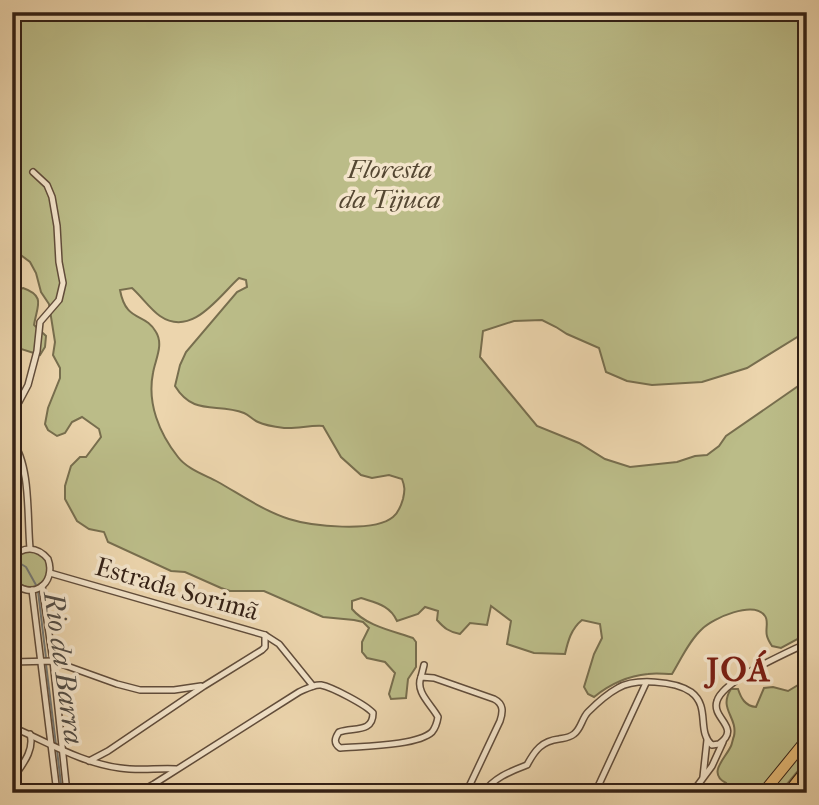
<svg xmlns="http://www.w3.org/2000/svg" width="819" height="805" font-family="'IM FELL French Canon',serif">
<rect width="100%" height="100%" fill="#ecd5ad"/>
<filter id="stains"><feTurbulence type="fractalNoise" baseFrequency=".00286" numOctaves="4"/><feColorMatrix values="0 0 0 0 .2 0 0 0 0 .09 0 0 0 0 .02 0 0 0 .5 -.17"/></filter>
<radialGradient id="worn" r=".72"><stop offset=".6" stop-color="#630" stop-opacity="0"/><stop offset="1" stop-color="#630" stop-opacity=".3"/></radialGradient>
<g fill="#bbbc88" stroke="#776e4e" stroke-width="2" fill-rule="evenodd">
<path d="M 12,12 L 807,12 L 807,331 L 747,368 L 702,382 L 652,385 L 627,381 L 606,372 L 599,348 L 567,334 L 556,327 L 542,320 L 514,321 L 483,331 L 480,357 L 537,426 L 579,443 L 605,459 L 630,467 L 677,462 L 695,456 L 707,455 L 719,446 L 726,436 L 807,380 L 807,634 L 781,648 L 772,646 C 770,643 768,640 767,636 C 765,630 769,621 765,616 C 754,600 713,618 702,629 C 689,641 681,659 672,674 C 664,674 656,673 648,674 C 627,676 610,684 594,697 L 588,694 L 584,687 L 594,654 L 602,638 L 600,624 L 582,620 C 571,629 568,641 565,654 L 534,653 L 507,644 L 511,621 L 491,606 L 487,625 L 470,623 L 460,634 C 449,632 444,628 437,620 L 438,611 L 425,607 L 418,614 L 397,621 C 390,605 376,603 361,598 L 352,601 L 352,609 C 366,626 393,631 413,638 L 416,642 L 416,667 L 408,679 L 406,698 L 391,699 L 389,694 L 395,673 L 385,662 L 367,658 L 362,652 L 362,642 L 369,628 L 363,622 L 354,620 L 323,617 L 264,591 L 230,591 L 221,588 L 185,572 L 171,571 L 108,542 L 104,532 L 89,529 L 77,521 L 65,499 L 65,486 L 71,466 L 80,457 L 86,457 L 101,437 L 99,429 L 82,417 L 72,422 L 65,433 L 57,436 L 48,430 L 45,424 L 48,408 L 60,378 L 60,368 L 53,355 L 55,342 L 49,304 L 41,292 L 36,273 L 30,262 L 14,250 L 12,245 L 12,172 L 15,170 L 15,162 L 12,158 ZM 239,278 L 246,280 L 247,287 L 237,292 L 186,352 L 180,365 L 175,386 C 194,417 217,402 244,413 C 249,415 253,420 258,422 C 266,426 276,427 285,428 C 297,429 310,425 323,426 L 341,457 L 361,475 L 372,478 L 389,475 L 402,479 C 405,487 405,490 403,499 C 401,506 398,513 393,517 C 374,533 311,526 289,519 C 264,511 241,495 218,482 C 205,475 187,469 178,457 C 159,433 147,403 153,373 C 155,360 164,345 156,332 C 145,312 126,323 120,290 L 132,288 C 142,297 150,309 160,316 C 192,338 219,296 239,278 Z"/>
<path d="M 23,288 C 46,296 37,306 34,325 L 46,336 L 45,347 L 40,355 L 21,349 L 16,342 L 12,341 L 12,291 L 16,291 Z"/>
<circle cx="30" cy="569" r="18"/>
<path d="M 807,673 L 807,760 L 788,783 L 773,793 L 724,793 L 726,783 C 707,773 725,759 731,746 C 732,744 733,738 734,736 C 738,717 718,709 731,689 L 738,689 C 741,698 745,706 756,707 L 764,688 L 773,687 L 788,691 L 798,685 Z"/>
</g>
<g fill="none" stroke-linecap="round" stroke-linejoin="round">
<g stroke="#747976" stroke-width="2">
<path d="M 13,559 L 26,567 L 36,585"/>
<path d="M 38,591 L 46,658"/>
<path d="M 46,664 L 56,745"/>
<path d="M 57,750 L 62,793"/>
</g>
<g stroke="#614d3b" stroke-width="8">
<g id="street">
<path d="M 12,407 L 19,402 L 28,385 L 37,351 L 40,322 L 59,300 L 63,283 L 59,262 L 57,226 L 52,197 L 47,185 L 33,172"/>
<path d="M 12,441 C 31,465 27,518 30,548"/>
<path d="M 12,558 C 23,546 37,546 48,559 C 57,584 31,602 12,581"/>
<path d="M 50,573 L 265,635 L 279,644 L 313,686"/>
<path d="M 42,586 L 53,661 L 67,793"/>
<path d="M 32,590 L 57,793"/>
<path d="M 12,662 L 53,661 L 117,684 L 140,690 L 174,690 L 201,686"/>
<path d="M 421,677 L 424,665"/>
<path d="M 12,727 C 48,742 81,763 120,768 C 139,771 157,768 176,769"/>
<path d="M 89,761 L 108,751 L 204,686 L 262,650 L 265,647 L 265,635"/>
<path d="M 703,777 L 707,740"/>
<path d="M 12,780 C 21,766 35,751 30,734"/>
<path d="M 138,793 L 154,784 L 299,692 C 306,689 314,684 321,685 C 332,687 366,705 373,713 C 373,733 354,727 339,732 C 335,738 333,743 340,748 C 361,746 417,746 432,732 C 436,727 437,723 438,717 C 431,704 415,692 421,677 L 434,678 L 494,699 C 504,704 503,712 500,721 L 466,793"/>
<path d="M 343,793 L 360,793"/>
<path d="M 483,793 C 495,777 509,772 527,765 C 535,750 542,741 559,739 C 564,738 569,738 574,734 C 581,729 582,718 588,712 C 597,703 607,694 618,688 C 635,678 675,681 691,692 C 711,707 696,731 712,745 L 719,744 C 742,727 711,719 717,701 C 723,680 787,653 807,643"/>
<path d="M 595,793 L 646,683"/>
<path d="M 692,793 L 712,766 L 723,742"/>
</g>
</g>
<g stroke="#332015" stroke-width="12">
<g id="highway">
<path d="M 763,793 L 807,739"/>
<path d="M 788,793 L 807,769"/>
</g>
</g>
<use href="#street" stroke="#f3e4ca" stroke-width="5"/>
<use href="#highway" stroke="#e6ba76" stroke-width="10"/>
</g>
<g text-anchor="middle" dominant-baseline="central" stroke-width="7" stroke-linejoin="round" paint-order="stroke">
<g font-size="26" font-style="italic" fill="#554732" stroke="#f3e4ca">
<text x="390" y="169">Floresta<tspan x="390" dy="30">da Tijuca</tspan></text>
</g>
<g font-size="26" fill="#332015" stroke="#f3e4ca">
<text transform="translate(177 589) rotate(16)">Estrada Sorimã</text>
</g>
<g font-size="28" font-style="italic" fill="#534d45" stroke="#f3e4ca">
<text transform="translate(64 668) rotate(82)">Rio da Barra</text>
</g>
<g font-size="33" font-weight="bold" letter-spacing="2" fill="#7a1f14" stroke="#f3e4ca">
<text x="739" y="670">JOÁ</text>
</g>
</g>
<rect width="819" height="805" fill="none" stroke="#ecd5ad" stroke-width="42"/>
<rect x="14" y="14" width="791" height="777" fill="none" stroke="#332015" stroke-width="3.5"/>
<rect x="21" y="21" width="777" height="763" fill="none" stroke="#332015" stroke-width="2"/>
<rect width="100%" height="100%" filter="url(#stains)"/>
<rect width="100%" height="100%" fill="url(#worn)"/>
</svg>
